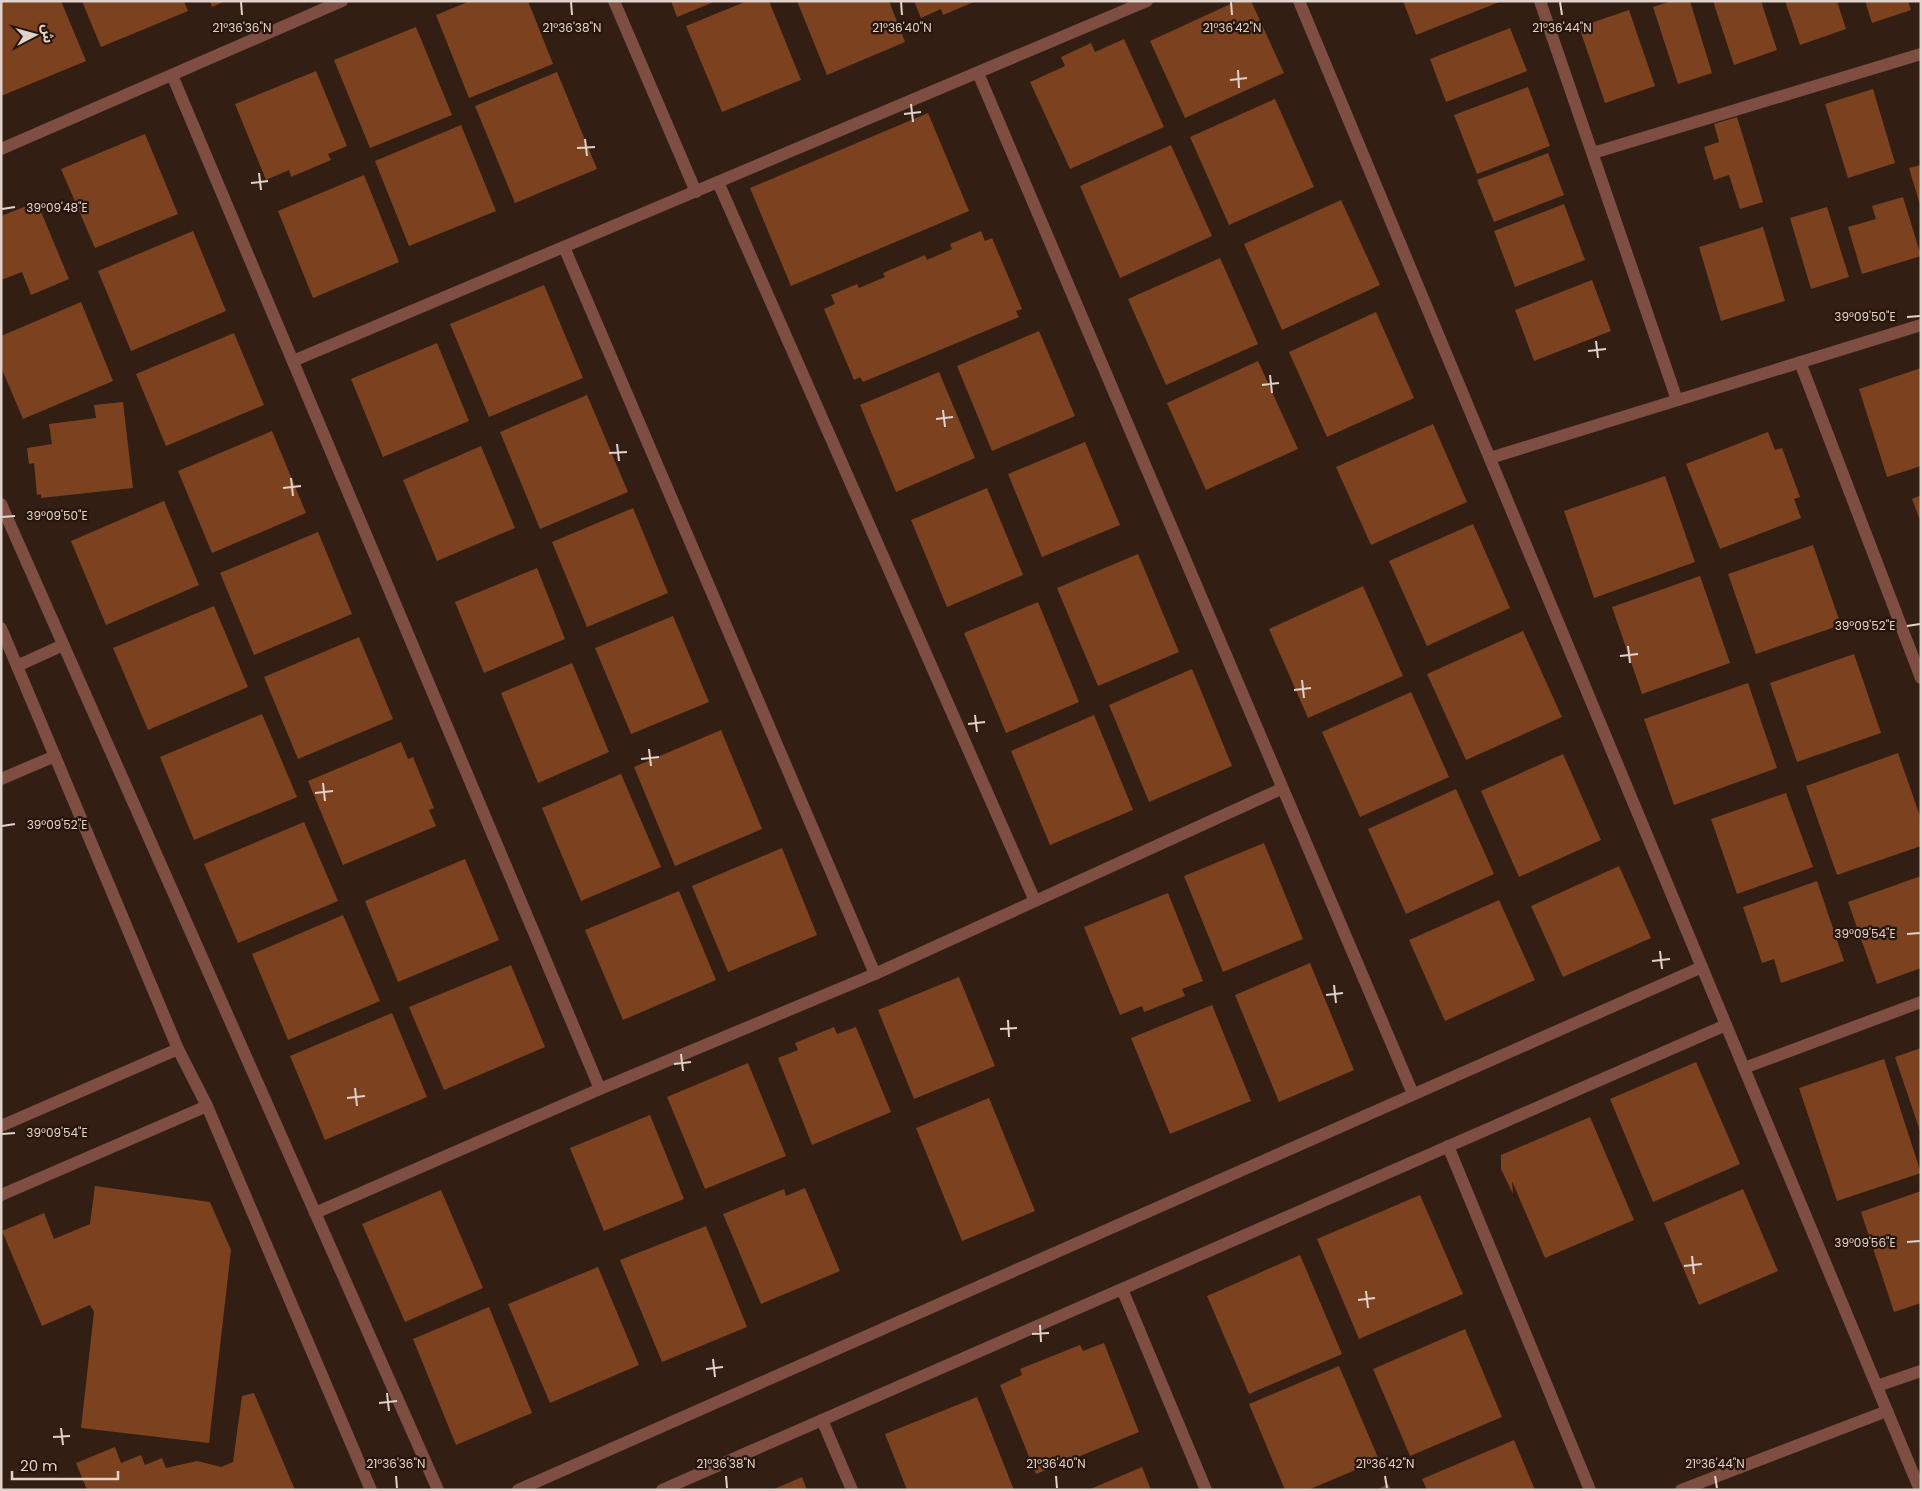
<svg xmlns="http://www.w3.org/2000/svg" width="1922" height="1491" font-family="Poppins,'Noto Sans Arabic',sans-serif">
<rect width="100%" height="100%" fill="#321e13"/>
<g fill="#7c421f">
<path d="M 1,1 L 61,1 L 86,61 L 1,96 Z"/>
<path d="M 82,1 L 184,1 L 188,11 L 101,47 Z"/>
<path d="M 210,1 L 226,1 L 212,7 Z"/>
<path d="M 470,1 L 528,1 L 553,64 L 469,98 L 436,15 Z"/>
<path d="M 671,1 L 716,1 L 677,17 Z"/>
<path d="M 747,1 L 769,1 L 801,80 L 722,112 L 686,26 Z"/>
<path d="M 797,1 L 889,1 L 905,42 L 827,75 Z"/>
<path d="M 914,1 L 976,1 L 943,15 L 941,9 L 921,18 Z"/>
<path d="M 1237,1 L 1251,1 L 1284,73 L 1185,118 L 1150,41 Z"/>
<path d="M 1403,1 L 1502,1 L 1416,35 Z"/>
<path d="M 1672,1 L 1690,1 L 1712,73 L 1678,84 L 1653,7 Z"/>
<path d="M 1713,1 L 1761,1 L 1777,50 L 1734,65 Z"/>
<path d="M 1785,1 L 1837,1 L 1846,29 L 1800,45 Z"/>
<path d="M 1865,1 L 1908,1 L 1911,10 L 1872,23 Z"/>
<path d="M 1629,10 L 1655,86 L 1605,103 L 1579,27 Z"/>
<path d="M 416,27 L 452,115 L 370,148 L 334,60 Z"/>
<path d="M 1510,28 L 1527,71 L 1446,102 L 1430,59 Z"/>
<path d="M 1124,39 L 1164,127 L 1070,169 L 1030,82 L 1065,66 L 1061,57 L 1091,43 L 1095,52 Z"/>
<path d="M 316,71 L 347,146 L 328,154 L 331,160 L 291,177 L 289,170 L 266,180 L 235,104 Z"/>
<path d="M 557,72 L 597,169 L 515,203 L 475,106 Z"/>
<path d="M 1528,87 L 1550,146 L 1477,174 L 1454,115 Z"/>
<path d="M 1873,89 L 1895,163 L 1848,178 L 1825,104 Z"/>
<path d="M 1275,99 L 1314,187 L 1229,225 L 1190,137 Z"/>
<path d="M 928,113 L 969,211 L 791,286 L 750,188 Z"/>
<path d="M 1737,117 L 1763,202 L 1740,209 L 1729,175 L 1714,180 L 1704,147 L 1719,142 L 1714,124 Z"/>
<path d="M 461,125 L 496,211 L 409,246 L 375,161 Z"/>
<path d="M 145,134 L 178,214 L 95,248 L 61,169 Z"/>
<path d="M 1171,145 L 1212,236 L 1120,278 L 1080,186 Z"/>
<path d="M 1548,153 L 1564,195 L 1494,222 L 1477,180 Z"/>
<path d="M 1921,165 L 1921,205 L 1920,205 L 1909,168 Z"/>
<path d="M 364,175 L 399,262 L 313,298 L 278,211 Z"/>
<path d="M 1903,197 L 1921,256 L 1862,274 L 1848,227 L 1876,219 L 1872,206 Z"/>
<path d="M 1341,200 L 1380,285 L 1282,330 L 1244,244 Z"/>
<path d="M 37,202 L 69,279 L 31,295 L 22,272 L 1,280 L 1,216 Z"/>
<path d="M 1564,204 L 1585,260 L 1515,287 L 1494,231 Z"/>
<path d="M 1827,207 L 1849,277 L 1811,289 L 1790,218 Z"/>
<path d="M 1763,227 L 1785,301 L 1721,321 L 1699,247 Z"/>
<path d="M 193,231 L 226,311 L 131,351 L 98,271 Z"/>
<path d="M 981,231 L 985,241 L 992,238 L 1022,309 L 1016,311 L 1019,317 L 863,382 L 860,377 L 854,380 L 824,309 L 835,304 L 831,295 L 857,284 L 859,288 L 885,277 L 883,273 L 925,255 L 927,260 L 952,249 L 950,244 Z"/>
<path d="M 1220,258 L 1258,344 L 1166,385 L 1128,299 Z"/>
<path d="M 1592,280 L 1611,331 L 1534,361 L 1515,310 Z"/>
<path d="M 544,285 L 583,378 L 489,417 L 450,324 Z"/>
<path d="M 81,302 L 113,381 L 23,419 L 1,367 L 1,336 Z"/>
<path d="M 1376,312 L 1414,398 L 1327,437 L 1289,352 Z"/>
<path d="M 1039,331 L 1075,416 L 992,451 L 957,366 Z"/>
<path d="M 234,333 L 264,405 L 166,446 L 136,374 Z"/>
<path d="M 437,343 L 469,421 L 383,457 L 351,379 Z"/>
<path d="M 1258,361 L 1298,449 L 1206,490 L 1167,403 Z"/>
<path d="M 1921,368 L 1921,466 L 1887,477 L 1859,389 Z"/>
<path d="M 939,372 L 975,458 L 896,492 L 860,405 Z"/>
<path d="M 587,395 L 628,492 L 540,529 L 500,432 Z"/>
<path d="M 123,402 L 133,488 L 41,498 L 41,494 L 37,495 L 34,463 L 29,464 L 27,448 L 52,444 L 49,424 L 96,418 L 94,405 Z"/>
<path d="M 1433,424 L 1467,502 L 1371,545 L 1336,467 Z"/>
<path d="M 272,431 L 306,513 L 212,553 L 178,471 Z"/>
<path d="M 1768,432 L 1775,450 L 1782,448 L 1800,497 L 1794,499 L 1801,518 L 1720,549 L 1686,464 Z"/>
<path d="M 1085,442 L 1120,525 L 1042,557 L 1008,474 Z"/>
<path d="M 481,446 L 515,528 L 437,561 L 403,480 Z"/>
<path d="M 1665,476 L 1695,562 L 1594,598 L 1564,511 Z"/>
<path d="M 987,488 L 1023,575 L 947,607 L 911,520 Z"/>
<path d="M 1921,495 L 1921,523 L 1912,499 Z"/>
<path d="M 164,501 L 199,585 L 106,625 L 71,541 Z"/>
<path d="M 633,508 L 668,593 L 587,627 L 552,542 Z"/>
<path d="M 1473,524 L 1510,608 L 1427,646 L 1389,561 Z"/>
<path d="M 318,532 L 352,614 L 254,655 L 220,573 Z"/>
<path d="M 1813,545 L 1841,625 L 1756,654 L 1728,574 Z"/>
<path d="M 1138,554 L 1179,652 L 1098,686 L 1057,588 Z"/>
<path d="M 537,568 L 565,639 L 484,673 L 455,602 Z"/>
<path d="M 1700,576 L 1730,663 L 1642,694 L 1612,607 Z"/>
<path d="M 1363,586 L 1403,676 L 1308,718 L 1269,629 Z"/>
<path d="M 1038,602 L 1079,702 L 1006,733 L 964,633 Z"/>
<path d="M 214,606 L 248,687 L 148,730 L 113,648 Z"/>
<path d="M 673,616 L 709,702 L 631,734 L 595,648 Z"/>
<path d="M 1523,631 L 1562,717 L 1466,760 L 1427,674 Z"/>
<path d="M 359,637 L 393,719 L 298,759 L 264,677 Z"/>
<path d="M 1854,654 L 1881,733 L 1797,762 L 1770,683 Z"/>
<path d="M 572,663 L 609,752 L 538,783 L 501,693 Z"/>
<path d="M 1192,669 L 1232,766 L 1149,802 L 1109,705 Z"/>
<path d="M 1748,683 L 1777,768 L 1674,805 L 1644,719 Z"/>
<path d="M 1411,692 L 1449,777 L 1360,817 L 1322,732 Z"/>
<path d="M 262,714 L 297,797 L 194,840 L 160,757 Z"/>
<path d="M 1094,715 L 1133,810 L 1050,845 L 1011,751 Z"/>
<path d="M 721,730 L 762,829 L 675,866 L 634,767 Z"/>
<path d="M 401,742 L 408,759 L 413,757 L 434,808 L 429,810 L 436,826 L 343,865 L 308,781 Z"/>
<path d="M 1898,753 L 1921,819 L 1921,846 L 1837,875 L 1806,786 Z"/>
<path d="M 1563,754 L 1601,840 L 1519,877 L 1481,791 Z"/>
<path d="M 621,774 L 661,867 L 581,901 L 542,808 Z"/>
<path d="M 1456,789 L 1494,874 L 1406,914 L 1368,829 Z"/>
<path d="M 1786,793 L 1813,867 L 1737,894 L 1711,819 Z"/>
<path d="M 304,822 L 338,901 L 238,943 L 204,864 Z"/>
<path d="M 1264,843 L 1303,939 L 1223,972 L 1184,876 Z"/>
<path d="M 782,848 L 817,935 L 728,972 L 692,886 Z"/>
<path d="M 465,859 L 499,940 L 398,982 L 365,901 Z"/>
<path d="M 1619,866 L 1651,938 L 1563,977 L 1531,906 Z"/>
<path d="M 1921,876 L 1921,968 L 1877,984 L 1848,902 Z"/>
<path d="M 1817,881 L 1844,961 L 1781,983 L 1774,959 L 1762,963 L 1743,907 Z"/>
<path d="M 679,891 L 716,980 L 623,1020 L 585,930 Z"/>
<path d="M 1168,893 L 1203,981 L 1182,989 L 1185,996 L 1144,1012 L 1142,1006 L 1120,1015 L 1084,927 Z"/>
<path d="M 1499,900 L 1535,980 L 1445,1021 L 1409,940 Z"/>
<path d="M 343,915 L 380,1001 L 288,1040 L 252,954 Z"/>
<path d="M 1310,963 L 1354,1070 L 1279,1102 L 1235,995 Z"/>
<path d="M 511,965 L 545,1047 L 444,1090 L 409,1007 Z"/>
<path d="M 959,977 L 995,1066 L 914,1099 L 878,1010 Z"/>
<path d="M 1212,1005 L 1251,1101 L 1170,1134 L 1131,1038 Z"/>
<path d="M 392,1013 L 427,1097 L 325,1140 L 290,1056 Z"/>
<path d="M 834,1027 L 837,1034 L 856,1027 L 891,1112 L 812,1145 L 778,1058 L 798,1050 L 795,1043 Z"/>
<path d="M 1921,1048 L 1921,1131 L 1920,1131 L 1895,1057 Z"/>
<path d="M 1884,1059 L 1921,1173 L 1837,1201 L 1799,1088 Z"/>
<path d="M 1696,1062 L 1740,1164 L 1653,1202 L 1610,1099 Z"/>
<path d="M 748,1063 L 786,1156 L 705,1189 L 667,1097 Z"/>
<path d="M 989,1098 L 1035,1211 L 962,1241 L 916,1128 Z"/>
<path d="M 650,1115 L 684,1199 L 604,1231 L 570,1148 Z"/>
<path d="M 1590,1117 L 1634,1220 L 1545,1258 L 1512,1181 L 1513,1194 L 1501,1169 L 1501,1155 Z"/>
<path d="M 95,1186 L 210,1202 L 231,1250 L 209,1443 L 81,1428 L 94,1312 L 90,1305 L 42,1326 L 2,1231 L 44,1213 L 54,1239 L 90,1224 Z"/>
<path d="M 805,1188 L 840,1271 L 761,1304 L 723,1214 L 784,1189 L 786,1196 Z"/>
<path d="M 1743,1189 L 1778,1271 L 1699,1305 L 1664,1223 Z"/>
<path d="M 441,1190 L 483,1288 L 405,1322 L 362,1224 Z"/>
<path d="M 1921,1191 L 1921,1303 L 1894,1312 L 1861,1212 Z"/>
<path d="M 1420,1195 L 1463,1294 L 1359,1339 L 1317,1239 Z"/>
<path d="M 706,1226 L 747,1327 L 662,1362 L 620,1260 Z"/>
<path d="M 1300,1255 L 1342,1354 L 1249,1394 L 1207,1296 Z"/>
<path d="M 598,1267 L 639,1365 L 550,1403 L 508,1304 Z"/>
<path d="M 489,1307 L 532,1413 L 456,1445 L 413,1339 Z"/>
<path d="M 1465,1329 L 1502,1417 L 1410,1456 L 1373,1369 Z"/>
<path d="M 1104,1343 L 1139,1432 L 1036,1474 L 1000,1385 L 1022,1375 L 1020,1369 L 1080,1345 L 1083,1351 Z"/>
<path d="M 1339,1366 L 1379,1460 L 1308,1490 L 1285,1490 L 1249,1404 Z"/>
<path d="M 254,1393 L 295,1490 L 87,1490 L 76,1463 L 115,1447 L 121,1463 L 141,1455 L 145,1465 L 162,1458 L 166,1468 L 197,1461 L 221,1467 L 233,1462 L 242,1396 Z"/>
<path d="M 977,1397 L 1014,1490 L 907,1490 L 885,1434 Z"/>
<path d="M 1514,1440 L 1535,1490 L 1427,1490 L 1422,1479 Z"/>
<path d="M 1142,1467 L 1151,1490 L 1088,1490 Z"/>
<path d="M 802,1477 L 807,1490 L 772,1490 Z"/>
<path d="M 1388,1484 L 1391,1490 L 1376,1490 Z"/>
</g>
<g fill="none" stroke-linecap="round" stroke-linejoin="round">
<g stroke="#7f4e43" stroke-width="12">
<path d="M 614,1 L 696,192"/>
<path d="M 1299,1 L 1920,1490"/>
<path d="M 1540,1 L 1677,400"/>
<path d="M 978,73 L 1413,1094"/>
<path d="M 172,75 L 600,1089"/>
<path d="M 1,149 L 342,1"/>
<path d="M 1593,153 L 1921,54"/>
<path d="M 718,182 L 1035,901"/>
<path d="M 564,247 L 875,974"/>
<path d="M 293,361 L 1147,1"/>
<path d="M 1800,362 L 1921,678"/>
<path d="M 1490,458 L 1921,325"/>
<path d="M 1,504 L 438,1490"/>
<path d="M 1,628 L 178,1049 L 207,1106 L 371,1490"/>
<path d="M 17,666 L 63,645"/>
<path d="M 1,779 L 55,756"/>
<path d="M 1744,1068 L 1921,1002"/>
<path d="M 1,1126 L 178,1049"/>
<path d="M 1448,1146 L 1590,1490"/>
<path d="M 1,1195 L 207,1106"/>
<path d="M 315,1213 L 600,1089 L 875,974 L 1281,789"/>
<path d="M 1122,1289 L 1206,1490"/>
<path d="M 1877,1386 L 1921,1371"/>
<path d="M 822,1420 L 852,1490"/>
<path d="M 518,1490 L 1702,967"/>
<path d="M 662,1490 L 1726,1025"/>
<path d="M 1681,1490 L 1887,1411"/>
</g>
</g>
<path fill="none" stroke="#e1d3cc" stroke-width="2" d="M 241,2 L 242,15M 571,2 L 572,15M 901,2 L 902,15M 1231,2 L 1232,15M 1560,2 L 1562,15M 1238,70 L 1239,88M 1230,80 L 1247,78M 911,104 L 913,122M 904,114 L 921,112M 585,139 L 587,156M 577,148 L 595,147M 259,173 L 261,190M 251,183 L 268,181M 2,209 L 15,207M 1907,317 L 1920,316M 1596,341 L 1598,358M 1588,351 L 1606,349M 1270,375 L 1272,393M 1262,385 L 1279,383M 943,410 L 945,427M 936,419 L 953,417M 617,444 L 619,461M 609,453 L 627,452M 291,478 L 293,496M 283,488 L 301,486M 2,517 L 15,516M 1907,626 L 1920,624M 1628,646 L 1630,663M 1620,656 L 1638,654M 1302,680 L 1304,698M 1294,690 L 1311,688M 975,715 L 977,732M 968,724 L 985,722M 649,749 L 651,766M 641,759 L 659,757M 323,783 L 325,801M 315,793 L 333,791M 2,826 L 15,824M 1907,934 L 1920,933M 1660,951 L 1662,969M 1652,961 L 1670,959M 1334,985 L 1336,1003M 1326,995 L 1343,993M 1008,1020 L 1009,1037M 1000,1029 L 1017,1028M 681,1054 L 683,1071M 674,1064 L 691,1062M 355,1088 L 357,1106M 347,1098 L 365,1096M 2,1134 L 15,1133M 1907,1242 L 1920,1241M 1692,1256 L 1694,1274M 1684,1266 L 1702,1264M 1366,1291 L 1368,1308M 1358,1300 L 1375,1298M 1040,1325 L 1041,1342M 1032,1334 L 1049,1333M 713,1359 L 715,1377M 706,1369 L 723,1367M 387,1393 L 389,1411M 379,1403 L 397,1401M 61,1428 L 63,1445M 53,1437 L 70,1436M 396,1476 L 397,1488M 726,1476 L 727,1488M 1056,1476 L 1057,1488M 1385,1476 L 1387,1488M 1715,1476 L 1717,1488"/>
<g font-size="12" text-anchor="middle" fill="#e1d3cc" stroke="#28150a" stroke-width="4.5" stroke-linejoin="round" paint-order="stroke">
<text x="242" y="32">21°36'36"N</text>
<text x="572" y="32">21°36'38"N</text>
<text x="902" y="32">21°36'40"N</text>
<text x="1232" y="32">21°36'42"N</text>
<text x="1562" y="32">21°36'44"N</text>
<text x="57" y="212">39°09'48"E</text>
<text x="1865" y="321">39°09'50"E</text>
<text x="57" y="520">39°09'50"E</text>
<text x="1865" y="630">39°09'52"E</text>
<text x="57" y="829">39°09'52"E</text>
<text x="1865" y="938">39°09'54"E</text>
<text x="57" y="1137">39°09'54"E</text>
<text x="1865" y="1247">39°09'56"E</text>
<text x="396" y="1468">21°36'36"N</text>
<text x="726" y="1468">21°36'38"N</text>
<text x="1056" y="1468">21°36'40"N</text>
<text x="1385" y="1468">21°36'42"N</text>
<text x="1715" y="1468">21°36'44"N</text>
</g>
<rect width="1922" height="1491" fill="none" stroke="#e1d3cc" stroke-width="5"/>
<g transform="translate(35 35) rotate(84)" stroke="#28150a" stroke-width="4" paint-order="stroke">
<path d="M0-4L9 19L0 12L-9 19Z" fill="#e1d3cc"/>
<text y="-8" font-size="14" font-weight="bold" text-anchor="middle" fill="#e1d3cc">ش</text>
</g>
<path d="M12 1471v8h106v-8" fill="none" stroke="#e1d3cc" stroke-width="2.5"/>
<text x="20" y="1471" font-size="15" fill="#e1d3cc" stroke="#28150a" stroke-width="4" paint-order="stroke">20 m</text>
</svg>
